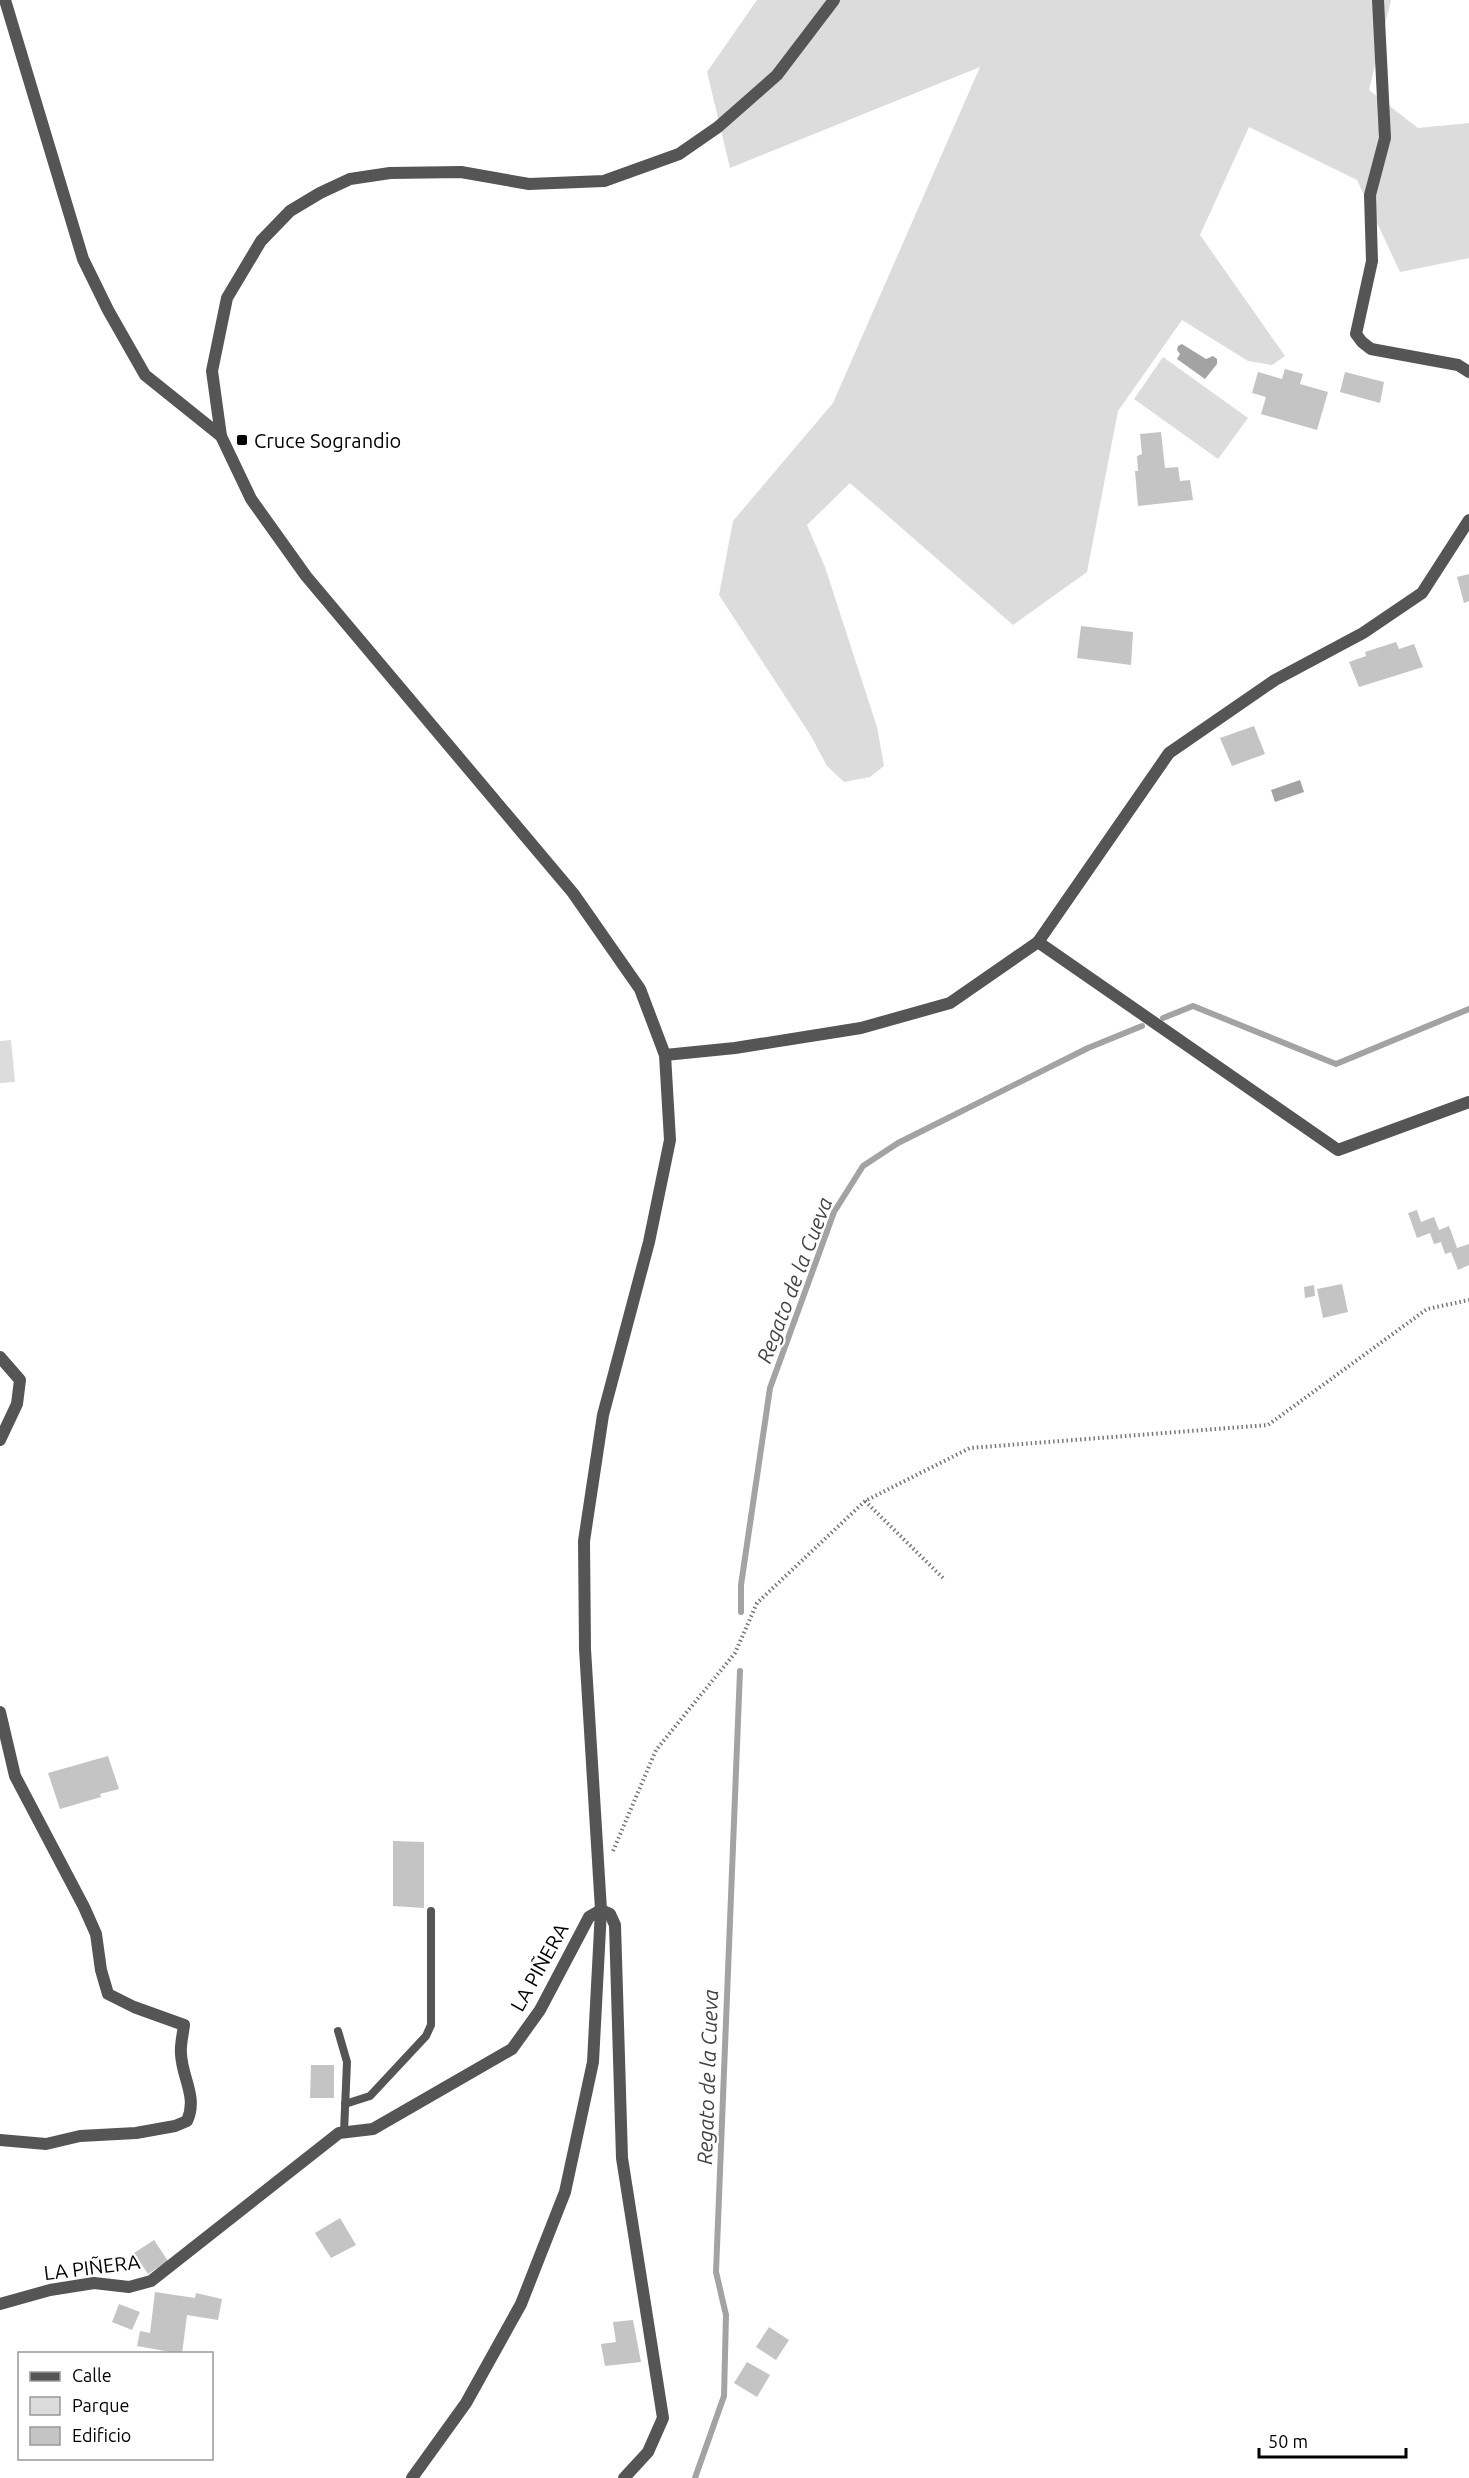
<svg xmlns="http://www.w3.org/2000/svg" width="1469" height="2478" font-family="Ubuntu,sans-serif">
<rect width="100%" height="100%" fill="#fff"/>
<g fill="#dcdcdc">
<path d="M 757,0 L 1391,0 L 1369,90 L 1418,128 L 1469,123 L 1469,258 L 1400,272 L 1357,180 L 1249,127 L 1200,235 L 1285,356 L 1272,365 L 1248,361 L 1182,320 L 1118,411 L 1087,572 L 1013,625 L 850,483 L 807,525 L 825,567 L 877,727 L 884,766 L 870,777 L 844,782 L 827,766 L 811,736 L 719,595 L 733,521 L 833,403 L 980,67 L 730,168 L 707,72 Z"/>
<path d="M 1163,357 L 1248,418 L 1218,459 L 1134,399 Z"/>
<path d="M 11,1040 L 15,1082 L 0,1083 L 0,1041 Z"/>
</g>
<g fill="#a3a3a3">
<path d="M 1182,344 L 1206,359 L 1213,356 L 1217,359 L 1217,364 L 1205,379 L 1177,359 L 1180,354 L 1177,350 L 1178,346 Z"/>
<path d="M 1300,780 L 1304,792 L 1275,802 L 1271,790 Z"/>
</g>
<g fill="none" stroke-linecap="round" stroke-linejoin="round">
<g stroke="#a3a3a3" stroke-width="6">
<path d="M 1163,1018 L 1193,1006 L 1336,1064 L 1469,1009"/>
<path d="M 741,1612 L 741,1585 L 770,1388 L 834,1212 L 863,1166 L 898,1143 L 1088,1048 L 1142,1026"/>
<path d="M 695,2478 L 724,2396 L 726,2315 L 716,2272 L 740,1671"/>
</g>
</g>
<g fill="#c4c4c4">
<path d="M 1285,369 L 1303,374 L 1300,384 L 1328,392 L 1317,430 L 1261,414 L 1266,397 L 1252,393 L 1258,372 L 1282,379 Z"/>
<path d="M 1345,372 L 1384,382 L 1380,403 L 1340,392 Z"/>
<path d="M 1161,432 L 1165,468 L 1178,467 L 1180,481 L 1190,480 L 1193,500 L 1138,506 L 1135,471 L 1138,471 L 1137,456 L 1142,454 L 1140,434 Z"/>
<path d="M 1469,574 L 1469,601 L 1464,603 L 1457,577 Z"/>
<path d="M 1081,626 L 1133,632 L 1131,665 L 1077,658 Z"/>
<path d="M 1396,642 L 1399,649 L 1414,644 L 1423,667 L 1359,687 L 1349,662 L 1366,656 L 1365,652 Z"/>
<path d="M 1254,726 L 1265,754 L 1232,766 L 1220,738 Z"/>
<path d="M 1417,1210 L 1421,1222 L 1434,1217 L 1439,1230 L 1449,1226 L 1457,1248 L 1469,1244 L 1469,1265 L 1458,1270 L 1451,1252 L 1445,1254 L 1441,1242 L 1434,1244 L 1430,1233 L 1417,1238 L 1408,1213 Z"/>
<path d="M 1342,1284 L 1348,1312 L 1323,1318 L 1317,1289 Z"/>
<path d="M 1314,1285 L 1315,1296 L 1305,1298 L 1304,1287 Z"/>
<path d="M 108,1756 L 119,1789 L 100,1794 L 101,1797 L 60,1809 L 48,1773 Z"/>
<path d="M 393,1841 L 424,1842 L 424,1908 L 393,1906 Z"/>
<path d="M 311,2065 L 334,2065 L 334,2098 L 310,2098 Z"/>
<path d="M 340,2218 L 356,2245 L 331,2258 L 315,2233 Z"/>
<path d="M 154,2240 L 168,2261 L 148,2274 L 134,2253 Z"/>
<path d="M 155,2292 L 195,2298 L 196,2293 L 222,2299 L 218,2320 L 187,2315 L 182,2354 L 137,2346 L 140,2331 L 150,2333 Z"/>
<path d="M 119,2304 L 140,2312 L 132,2330 L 112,2322 Z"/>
<path d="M 633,2320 L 641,2362 L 605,2366 L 601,2344 L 616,2342 L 613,2322 Z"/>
<path d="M 769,2327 L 789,2340 L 776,2360 L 756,2347 Z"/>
<path d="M 747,2362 L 770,2375 L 757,2397 L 734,2383 Z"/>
</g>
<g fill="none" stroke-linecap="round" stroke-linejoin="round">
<g stroke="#777" stroke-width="4" stroke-dasharray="1.5 3" stroke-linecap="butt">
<path d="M 865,1501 L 943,1578"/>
<path d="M 613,1851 L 656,1750 L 735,1653 L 757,1603 L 865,1501 L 970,1448 L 1268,1425 L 1427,1309 L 1469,1300"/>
</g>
<g stroke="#555" stroke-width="8">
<path d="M 338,2031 L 347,2062 L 344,2132"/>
<path d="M 345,2104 L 370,2096 L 426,2036 L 431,2025 L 431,1911"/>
</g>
<g stroke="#555" stroke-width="12">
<path d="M 5,0 L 83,259 L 108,310 L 145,375 L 221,436"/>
<path d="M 1378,0 L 1385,138 L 1370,195 L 1372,261 L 1356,334 L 1362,342 L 1371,349 L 1458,365 L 1469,372"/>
<path d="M 1038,942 L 1338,1150 L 1469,1102"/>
<path d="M 665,1055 L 735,1048 L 861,1028 L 950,1003 L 1038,942 L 1169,753 L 1275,680 L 1363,633 L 1422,593 L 1469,520"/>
<path d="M 0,1357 L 20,1380 L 17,1404 L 0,1440"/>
<path d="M 0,1712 L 15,1776 L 84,1907 L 96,1934 L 101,1970 L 108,1994 L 134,2007 L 184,2025 C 183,2034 180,2045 181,2054 C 182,2078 198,2097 187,2121 L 175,2126 L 136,2133 L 80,2136 L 46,2144 L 0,2140"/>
<path d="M 0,2304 L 50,2290 L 94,2283 L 129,2287 L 151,2281 L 339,2133 L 373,2129 L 512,2049 L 540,2010 L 589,1917 L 601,1910 L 610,1914 L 615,1925 L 622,2158 L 663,2418 L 648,2452 L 624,2478"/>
</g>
<path stroke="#555" stroke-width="12" d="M 412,2478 L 466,2403 L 521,2304 L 565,2192 L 593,2062 L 601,1910 L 585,1649 L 584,1541 L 603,1415 L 649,1242 L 670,1140 L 665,1055 L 640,989 L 573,893 L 306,576 L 251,499 L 221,436 L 212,371 L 227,298 L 261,241 L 290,211 L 320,193 L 350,179 L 390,173 L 461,172 L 529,184 L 604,181 L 679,154 L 718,127 L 777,75 L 834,0"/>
</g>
<rect fill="#000" stroke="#fff" stroke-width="2" x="236" y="434" width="12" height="12" rx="3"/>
<g text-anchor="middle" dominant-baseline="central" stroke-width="4.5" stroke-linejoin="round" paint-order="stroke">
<g font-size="20" fill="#000" stroke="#fff" text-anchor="start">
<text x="254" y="440">Cruce Sograndio</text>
</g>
<g font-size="20" fill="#000" stroke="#fff">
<text transform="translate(539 1967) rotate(-61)">LA PIÑERA</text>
<text transform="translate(92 2267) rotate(-7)">LA PIÑERA</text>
</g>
<g font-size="21" font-style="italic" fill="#444" stroke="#fff">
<text transform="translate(794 1280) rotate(-69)">Regato de la Cueva</text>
<text transform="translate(707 2077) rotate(-88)">Regato de la Cueva</text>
</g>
</g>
<rect x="18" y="2352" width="195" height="108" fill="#ffffff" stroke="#999999" stroke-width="1.5"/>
<rect x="30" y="2372" width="30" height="9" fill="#555555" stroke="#999999" stroke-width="1.5"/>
<text x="72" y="2382" font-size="18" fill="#000000">Calle</text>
<rect x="30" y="2397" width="30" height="18" fill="#dcdcdc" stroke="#999999" stroke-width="1.5"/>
<text x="72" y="2412" font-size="18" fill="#000000">Parque</text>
<rect x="30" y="2427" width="30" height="18" fill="#c4c4c4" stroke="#999999" stroke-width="1.5"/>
<text x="72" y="2442" font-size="18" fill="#000000">Edificio</text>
<path d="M1259 2448v9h147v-9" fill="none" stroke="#000000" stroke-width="3"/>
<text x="1268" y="2448" font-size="18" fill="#000000" stroke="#ffffff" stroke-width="4.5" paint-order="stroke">50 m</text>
</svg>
